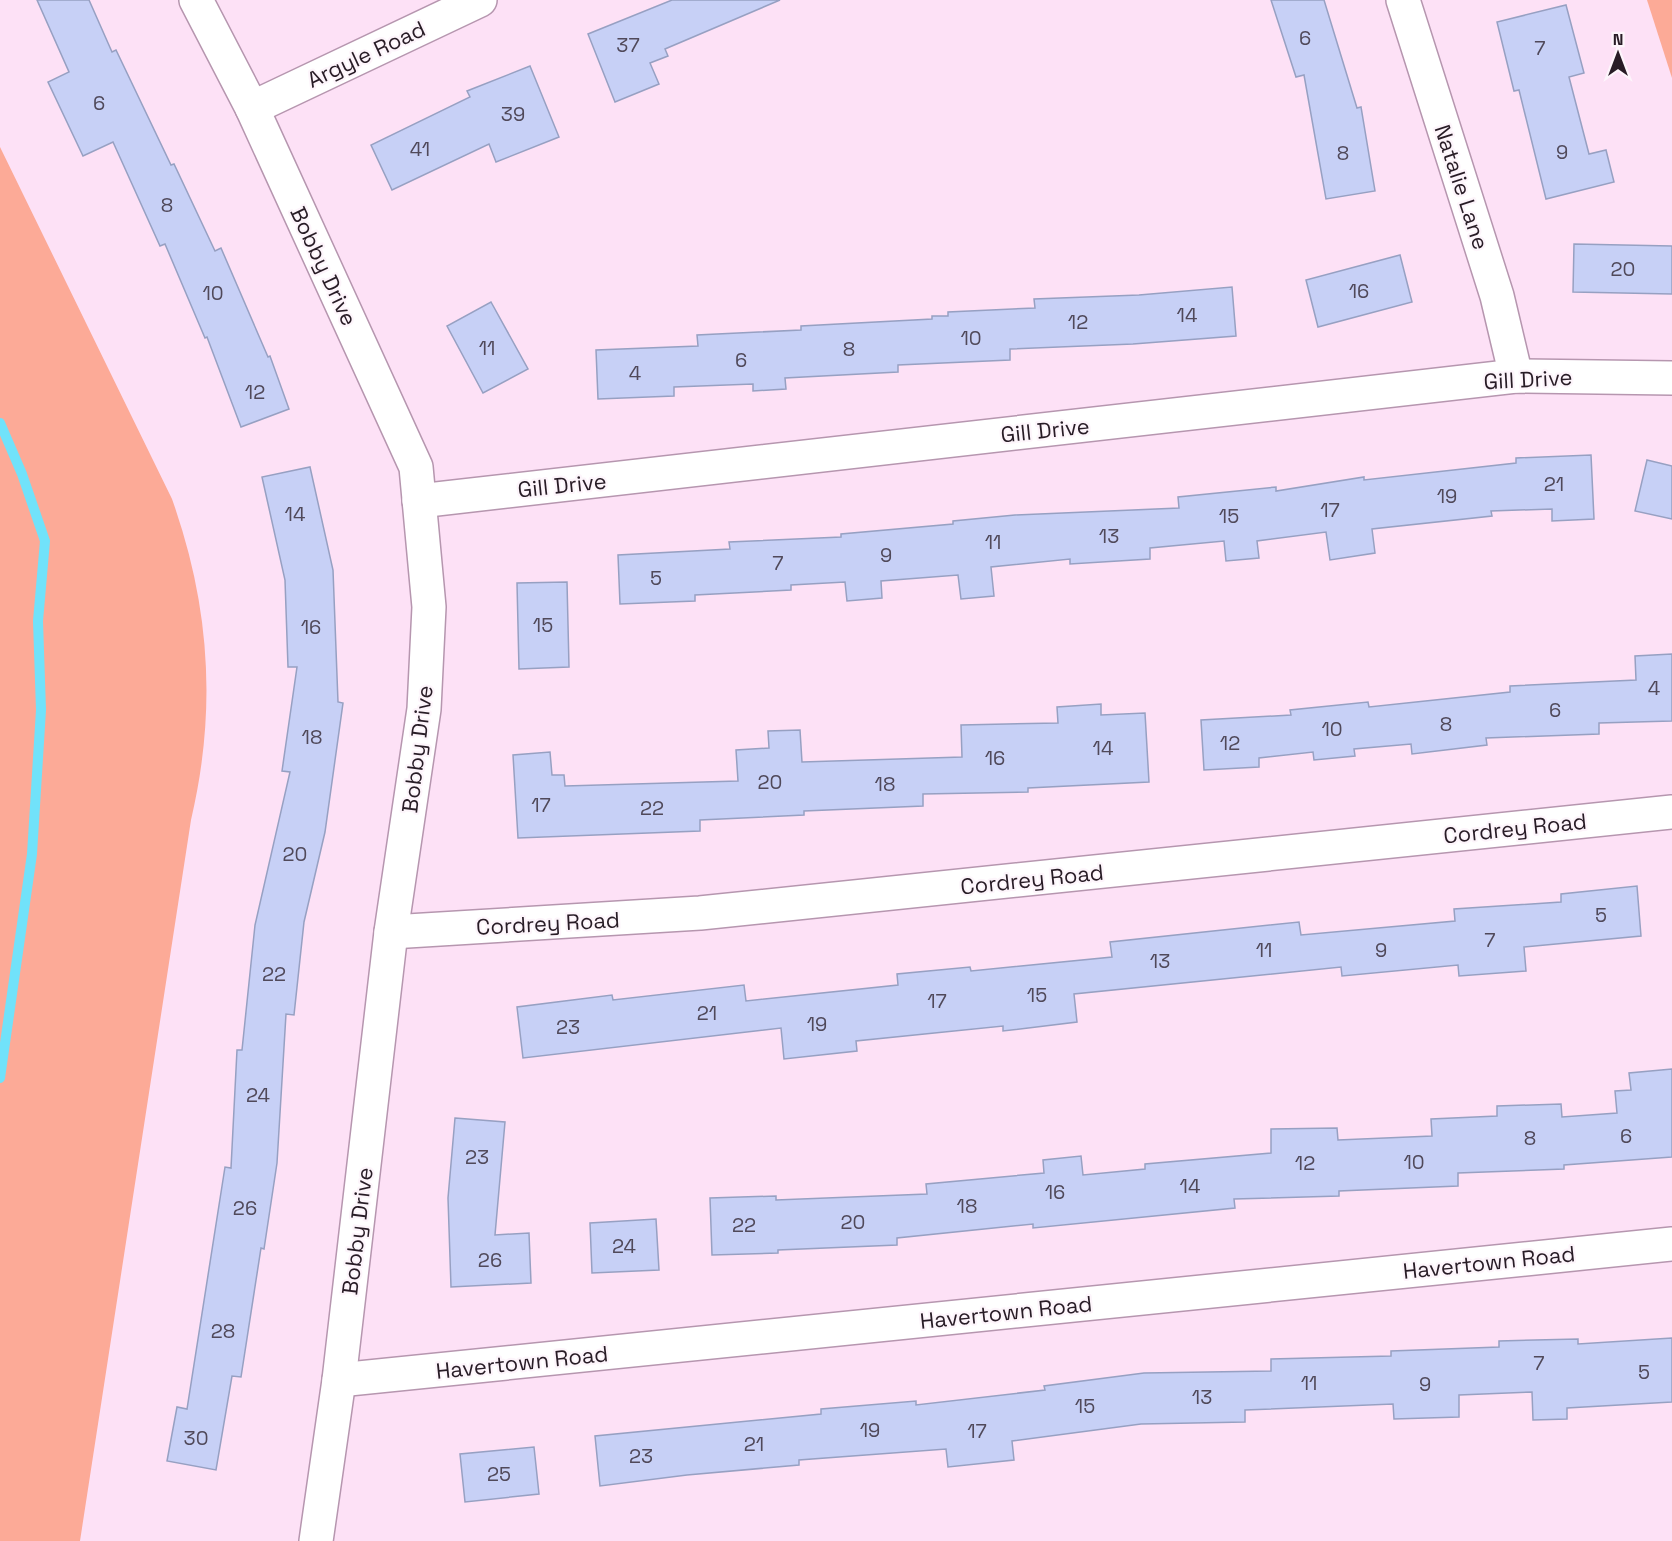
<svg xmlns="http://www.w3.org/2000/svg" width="1672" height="1541" font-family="'Space Grotesk',sans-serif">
<rect width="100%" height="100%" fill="#fde1f6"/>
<g fill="#fcaa97">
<path d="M 1647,0 L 1672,0 L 1672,78 Z"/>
<path d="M 0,147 L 172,499 C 210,606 217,709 191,820 L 80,1541 L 0,1541 Z"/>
</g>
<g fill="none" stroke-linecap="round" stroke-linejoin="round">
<path stroke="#71e2fa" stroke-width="10" d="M 0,423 L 22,474 L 45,541 L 38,621 L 41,710 L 32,854 L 0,1078"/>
</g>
<g fill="#c7d0f6" stroke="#97a0c2" stroke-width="1.5">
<path d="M 37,0 L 89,0 L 112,52 L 116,50 L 171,165 L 174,164 L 215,251 L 221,248 L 268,357 L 270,356 L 289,409 L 241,427 L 207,337 L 205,338 L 165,244 L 160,246 L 113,142 L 83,156 L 48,82 L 69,72 Z"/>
<path d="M 672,0 L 780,0 L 665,49 L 668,56 L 650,63 L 659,84 L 615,102 L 588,34 Z"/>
<path d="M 1271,0 L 1324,0 L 1357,108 L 1361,107 L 1375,191 L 1326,199 L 1304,75 L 1296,77 Z"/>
<path d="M 1566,5 L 1584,73 L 1569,77 L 1589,154 L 1606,150 L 1614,182 L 1546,199 L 1519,90 L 1514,91 L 1497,22 Z"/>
<path d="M 530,66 L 559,137 L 496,162 L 489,144 L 392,190 L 371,145 L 470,97 L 467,91 Z"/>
<path d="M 1574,244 L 1672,246 L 1672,294 L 1573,292 Z"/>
<path d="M 1400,255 L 1412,302 L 1318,327 L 1306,280 Z"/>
<path d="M 1232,287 L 1236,336 L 1133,344 L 1010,349 L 1010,360 L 898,365 L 898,372 L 785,378 L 786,389 L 753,391 L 753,384 L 674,387 L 674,396 L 598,399 L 596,350 L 698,346 L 697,335 L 801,330 L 801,326 L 932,319 L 932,316 L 948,316 L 948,312 L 1035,308 L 1034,299 L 1139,295 Z"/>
<path d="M 491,302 L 528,369 L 483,393 L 447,326 Z"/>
<path d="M 1591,455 L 1594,519 L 1552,521 L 1552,509 L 1491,511 L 1492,516 L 1372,529 L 1375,553 L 1330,560 L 1326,532 L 1257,541 L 1259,558 L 1226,561 L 1224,541 L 1150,548 L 1150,559 L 1070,564 L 1070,559 L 991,567 L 994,596 L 961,599 L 958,575 L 881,581 L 882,598 L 847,601 L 845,582 L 791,585 L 791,590 L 695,595 L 695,601 L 620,604 L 618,555 L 730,549 L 729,542 L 841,537 L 841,534 L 953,524 L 953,521 L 1015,515 L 1179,508 L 1178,497 L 1276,487 L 1276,491 L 1364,477 L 1364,480 L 1516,463 L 1516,458 Z"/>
<path d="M 1647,460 L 1672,466 L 1672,519 L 1635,511 Z"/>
<path d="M 310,467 L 333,570 L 338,702 L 343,703 L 325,832 L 304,922 L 294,1015 L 286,1014 L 277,1163 L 264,1249 L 261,1248 L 241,1377 L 232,1376 L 216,1470 L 167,1461 L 177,1407 L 187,1409 L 225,1167 L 231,1168 L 237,1050 L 242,1050 L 255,925 L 290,772 L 282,771 L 297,667 L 288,667 L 285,580 L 262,477 Z"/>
<path d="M 567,582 L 569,667 L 519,669 L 517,583 Z"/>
<path d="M 1672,654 L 1672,721 L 1599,723 L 1599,734 L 1486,738 L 1487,745 L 1412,754 L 1411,744 L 1354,749 L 1355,756 L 1314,760 L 1313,752 L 1259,758 L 1259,767 L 1204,770 L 1201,720 L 1291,715 L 1290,710 L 1368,702 L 1369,707 L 1510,692 L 1510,686 L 1636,680 L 1635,656 Z"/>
<path d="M 1101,704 L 1101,715 L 1145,713 L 1149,782 L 1028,788 L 1028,792 L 923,794 L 923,806 L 804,811 L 804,815 L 700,820 L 700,831 L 518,838 L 513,755 L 550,752 L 552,775 L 564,775 L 565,786 L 738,781 L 736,750 L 769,748 L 768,731 L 800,730 L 802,762 L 962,757 L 961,725 L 1058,723 L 1057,707 Z"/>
<path d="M 1637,886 L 1641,936 L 1524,947 L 1526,971 L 1459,976 L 1458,965 L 1342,976 L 1341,967 L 1074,994 L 1077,1022 L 1003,1031 L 1003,1026 L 856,1041 L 857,1051 L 784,1059 L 781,1028 L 523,1058 L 517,1007 L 612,995 L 613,1000 L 744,985 L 746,1001 L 898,985 L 897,974 L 970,967 L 971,971 L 1112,957 L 1110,942 L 1299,922 L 1301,935 L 1455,921 L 1454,909 L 1561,902 L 1561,894 Z"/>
<path d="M 1672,1069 L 1672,1157 L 1564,1165 L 1564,1169 L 1458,1173 L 1458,1186 L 1339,1191 L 1339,1196 L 1234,1199 L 1235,1208 L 1033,1228 L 1033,1224 L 897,1238 L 897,1245 L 778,1250 L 778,1253 L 712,1255 L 710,1198 L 776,1196 L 776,1200 L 927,1194 L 926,1184 L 1044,1173 L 1043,1160 L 1081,1156 L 1083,1175 L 1145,1169 L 1145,1164 L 1271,1153 L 1271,1129 L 1337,1128 L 1338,1140 L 1432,1136 L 1431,1119 L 1497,1116 L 1497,1106 L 1561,1104 L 1562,1117 L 1617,1113 L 1615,1091 L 1631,1090 L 1629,1073 Z"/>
<path d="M 455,1118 L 505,1122 L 495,1235 L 529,1233 L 531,1283 L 451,1287 L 448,1198 Z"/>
<path d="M 656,1219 L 659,1270 L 592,1273 L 590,1223 Z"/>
<path d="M 1672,1338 L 1672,1402 L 1567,1408 L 1567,1419 L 1533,1420 L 1532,1392 L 1459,1395 L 1459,1417 L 1394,1419 L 1393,1404 L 1245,1410 L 1245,1422 L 1141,1424 L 1012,1441 L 1014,1460 L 948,1467 L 946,1449 L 799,1460 L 799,1465 L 687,1475 L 600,1486 L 595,1436 L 821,1414 L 821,1409 L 916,1401 L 916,1405 L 1045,1390 L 1044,1386 L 1144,1373 L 1271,1371 L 1271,1359 L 1391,1356 L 1391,1351 L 1499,1347 L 1499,1341 L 1578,1339 L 1578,1344 Z"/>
<path d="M 534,1447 L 539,1494 L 465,1502 L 460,1454 Z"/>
</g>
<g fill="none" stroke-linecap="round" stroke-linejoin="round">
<g stroke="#b696af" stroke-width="36">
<g id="minor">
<path d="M 196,0 L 252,108 L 416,467 L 429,607 L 424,709 L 391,932 L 339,1380 L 316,1541"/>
<path d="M 1403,0 L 1497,296 L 1516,376"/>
<path d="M 252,108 L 480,0"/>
<path d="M 419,501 L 1516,376 L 1672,378"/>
<path d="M 391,932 L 700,913 L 1672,812"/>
<path d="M 339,1380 L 1672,1244"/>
</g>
</g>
<use href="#minor" stroke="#fff" stroke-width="33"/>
</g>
<g text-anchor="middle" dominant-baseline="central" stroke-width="4.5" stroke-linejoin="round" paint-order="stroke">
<g font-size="20" fill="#50495a">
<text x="1305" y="38">6</text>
<text x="628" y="45">37</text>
<text x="1540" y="48">7</text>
<text x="99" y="103">6</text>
<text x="513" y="114">39</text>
<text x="420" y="149">41</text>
<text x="1562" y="152">9</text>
<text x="1343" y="153">8</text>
<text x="167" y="205">8</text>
<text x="1623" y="269">20</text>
<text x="1359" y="291">16</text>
<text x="213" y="293">10</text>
<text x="1187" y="315">14</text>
<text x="1078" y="322">12</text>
<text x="971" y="338">10</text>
<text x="487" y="348">11</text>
<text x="849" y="349">8</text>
<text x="741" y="360">6</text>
<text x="635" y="373">4</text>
<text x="255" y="392">12</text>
<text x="1554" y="484">21</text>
<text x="1447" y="496">19</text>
<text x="1330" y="510">17</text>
<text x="295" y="514">14</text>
<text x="1229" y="516">15</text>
<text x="1109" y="536">13</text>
<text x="993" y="542">11</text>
<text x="886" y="555">9</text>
<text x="778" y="563">7</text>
<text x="656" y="578">5</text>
<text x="543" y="625">15</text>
<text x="311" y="627">16</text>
<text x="1654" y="688">4</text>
<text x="1555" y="710">6</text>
<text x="1446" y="724">8</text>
<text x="1332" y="729">10</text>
<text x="312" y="737">18</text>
<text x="1230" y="743">12</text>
<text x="1103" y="748">14</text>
<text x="995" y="758">16</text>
<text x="770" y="782">20</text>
<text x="885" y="784">18</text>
<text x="541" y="805">17</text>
<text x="652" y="808">22</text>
<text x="295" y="854">20</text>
<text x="1601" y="915">5</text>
<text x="1490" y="940">7</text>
<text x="1264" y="950">11</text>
<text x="1381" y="950">9</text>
<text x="1160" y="961">13</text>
<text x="274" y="974">22</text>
<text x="1037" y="995">15</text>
<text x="937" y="1001">17</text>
<text x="707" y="1013">21</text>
<text x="817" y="1024">19</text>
<text x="568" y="1027">23</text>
<text x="258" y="1095">24</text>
<text x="1626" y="1136">6</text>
<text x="1530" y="1138">8</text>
<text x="477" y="1157">23</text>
<text x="1414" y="1162">10</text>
<text x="1305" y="1163">12</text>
<text x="1190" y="1186">14</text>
<text x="1055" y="1192">16</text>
<text x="967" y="1206">18</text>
<text x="245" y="1208">26</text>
<text x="853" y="1222">20</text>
<text x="744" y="1225">22</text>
<text x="624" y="1246">24</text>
<text x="490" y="1260">26</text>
<text x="223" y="1331">28</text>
<text x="1539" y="1363">7</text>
<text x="1644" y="1372">5</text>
<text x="1309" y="1383">11</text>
<text x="1425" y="1384">9</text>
<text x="1202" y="1397">13</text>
<text x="1085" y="1406">15</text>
<text x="870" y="1430">19</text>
<text x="977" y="1431">17</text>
<text x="196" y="1438">30</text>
<text x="754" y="1444">21</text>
<text x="641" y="1456">23</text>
<text x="499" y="1474">25</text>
</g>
<g font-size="22" fill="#281c26" stroke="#fdf5fb">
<text transform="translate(366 54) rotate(-25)">Argyle Road</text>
<text transform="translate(1462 187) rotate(72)">Natalie Lane</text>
<text transform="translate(324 266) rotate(65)">Bobby Drive</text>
<text transform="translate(1528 379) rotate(-3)">Gill Drive</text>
<text transform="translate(1045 430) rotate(-6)">Gill Drive</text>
<text transform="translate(562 485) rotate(-6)">Gill Drive</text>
<text transform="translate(417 749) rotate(-83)">Bobby Drive</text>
<text transform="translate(1515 828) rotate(-6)">Cordrey Road</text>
<text transform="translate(1032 879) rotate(-6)">Cordrey Road</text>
<text transform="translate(548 923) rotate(-3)">Cordrey Road</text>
<text transform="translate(357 1231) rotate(-83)">Bobby Drive</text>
<text transform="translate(1489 1262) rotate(-6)">Havertown Road</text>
<text transform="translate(1006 1312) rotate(-6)">Havertown Road</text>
<text transform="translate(522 1362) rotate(-6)">Havertown Road</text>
</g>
</g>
<g transform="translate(1618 54)" stroke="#fdf5fb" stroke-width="4.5" paint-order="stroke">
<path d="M0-4.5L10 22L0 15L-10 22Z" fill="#281c26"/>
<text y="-9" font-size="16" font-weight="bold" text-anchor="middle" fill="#281c26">N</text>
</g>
</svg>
